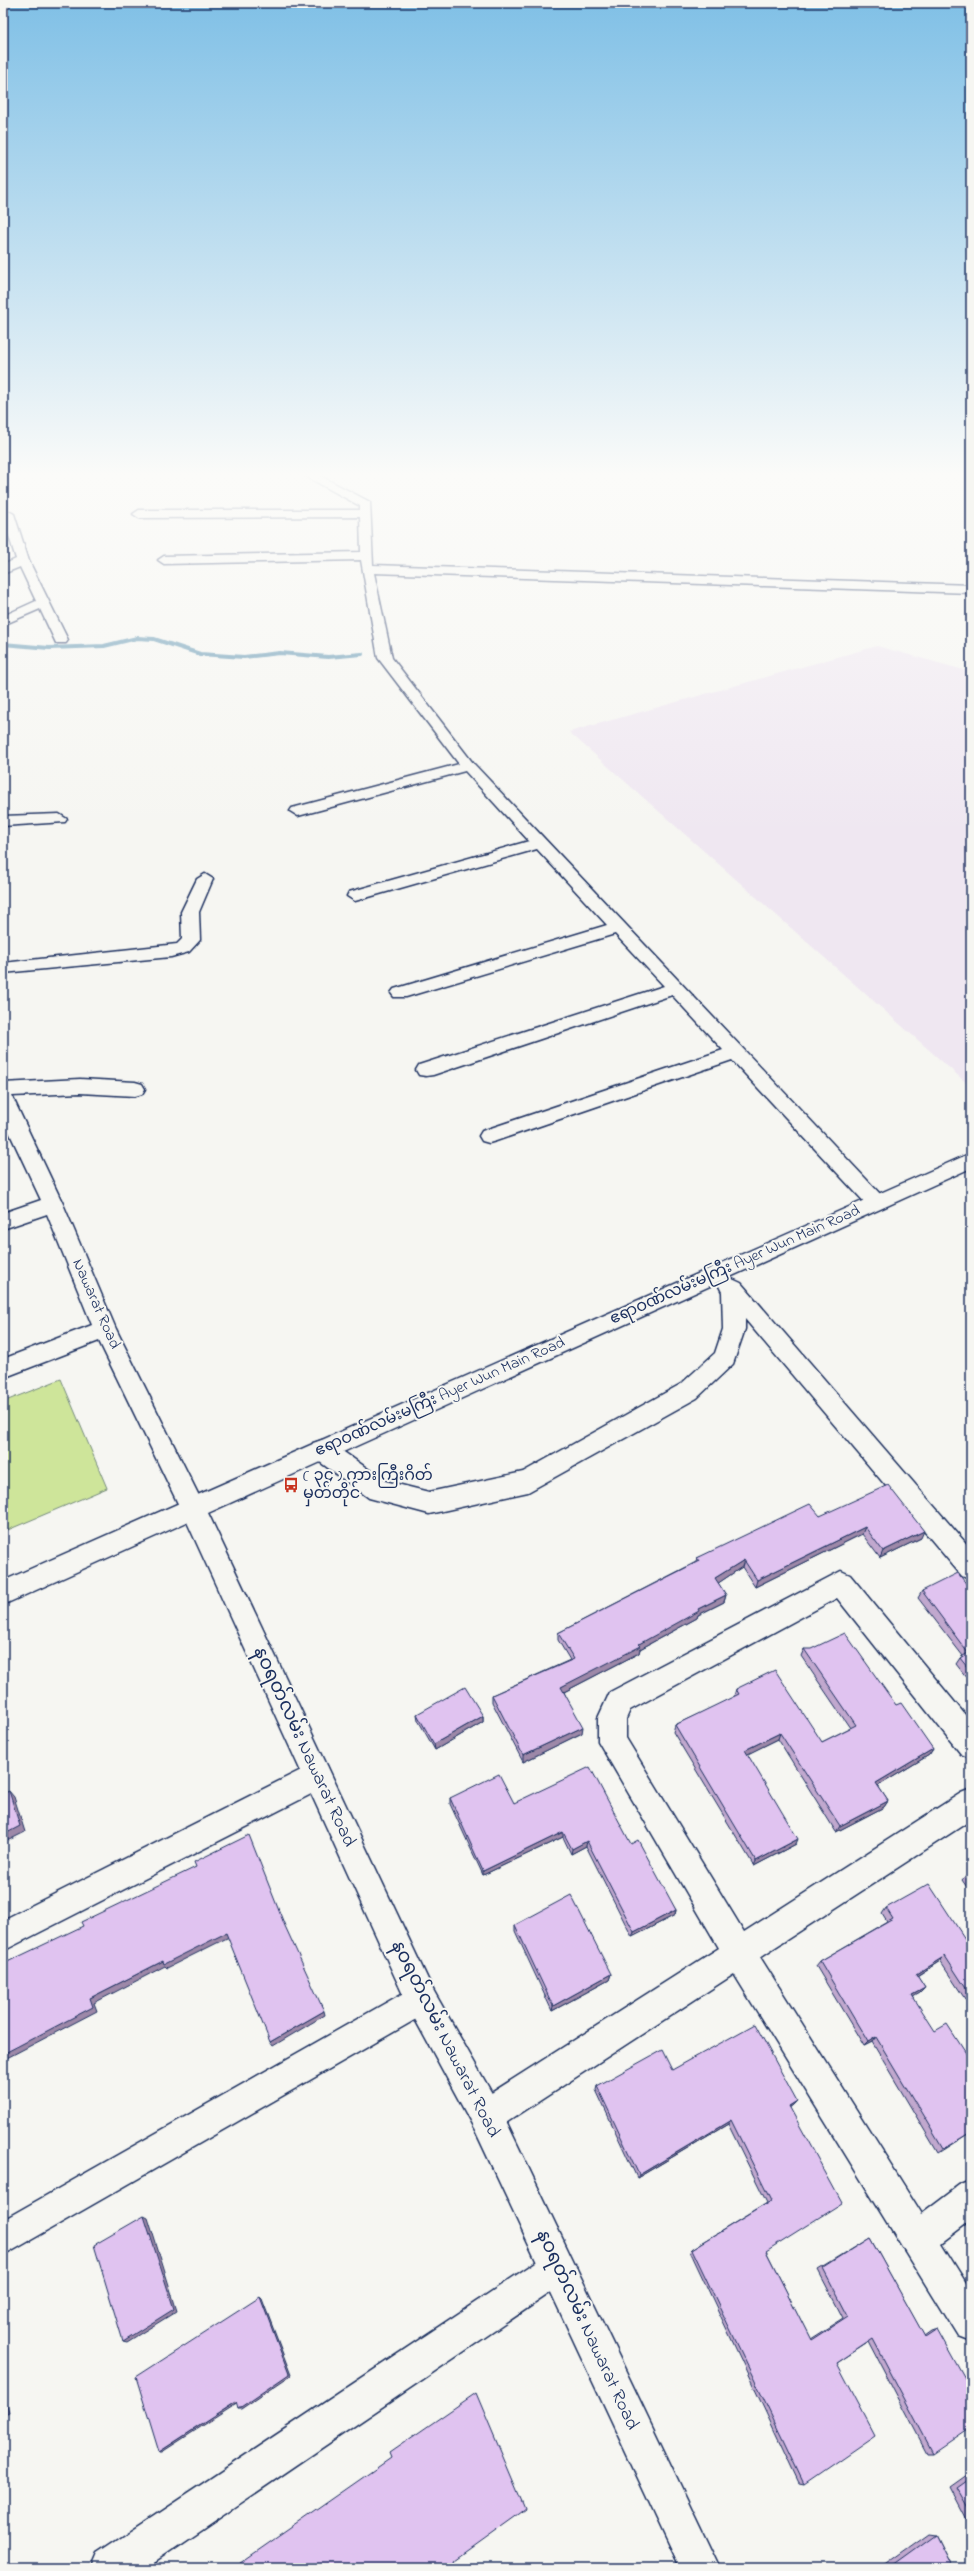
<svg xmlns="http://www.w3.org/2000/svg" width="974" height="2571" font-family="'Indie Flower','Noto Sans Myanmar',sans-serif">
<rect width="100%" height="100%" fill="#f6f6f2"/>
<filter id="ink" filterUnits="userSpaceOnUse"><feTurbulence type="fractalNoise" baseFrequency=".025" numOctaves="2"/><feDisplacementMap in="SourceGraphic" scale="8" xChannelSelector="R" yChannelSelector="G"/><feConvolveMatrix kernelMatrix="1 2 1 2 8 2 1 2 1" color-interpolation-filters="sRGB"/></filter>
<g filter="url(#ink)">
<path fill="#efe7f1" d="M 877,646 L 971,672 L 971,1087 L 569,732 Z"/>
<path fill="#cee59a" stroke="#748a7c" d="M 61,1379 L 107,1488 L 3,1532 L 3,1402 Z"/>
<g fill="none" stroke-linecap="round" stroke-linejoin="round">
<path stroke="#5b91ae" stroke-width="4" d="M 3,644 L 49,648 L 104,646 L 137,638 L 154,639 L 200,654 L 244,657 L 280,653 L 328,657 L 362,654"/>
<g stroke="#1b2f5e" stroke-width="3">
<g id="street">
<path d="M 300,473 L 315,473 L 370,502 L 373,565 L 971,585 L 971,593 L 374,573 L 392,658 L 473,763 L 883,1197 L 886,1202 L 883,1207 L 876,1210 L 869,1207 L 732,1060 L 496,1141 L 489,1143 L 482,1141 L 479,1136 L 482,1131 L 723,1050 L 672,995 L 433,1075 L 426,1076 L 419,1075 L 416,1070 L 419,1065 L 664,986 L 615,934 L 406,997 L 394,997 L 391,993 L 394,989 L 607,925 L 537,849 L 355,901 L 347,896 L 349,892 L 529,841 L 465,771 L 298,816 L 290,811 L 292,808 L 459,764 L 378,658 L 361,560 L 164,564 L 158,560 L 164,556 L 361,552 L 360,517 L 139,518 L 133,514 L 139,510 L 360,510 L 360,506 Z"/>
<path d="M 3,508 L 14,514 L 29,561 L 68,640 L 66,643 L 56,643 L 40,609 L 3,625 L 3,616 L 36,601 L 20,567 L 3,574 L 3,565 L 16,559 L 3,517 Z"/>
<path d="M 59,814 L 67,819 L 65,822 L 3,826 L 3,816 Z"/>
<path d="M 205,874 L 213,879 L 199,912 L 200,940 L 189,952 L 171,957 L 3,973 L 3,963 L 177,944 L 182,939 L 181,912 L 197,879 Z"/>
<path d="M 80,1079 L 135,1082 L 142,1084 L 145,1089 L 142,1094 L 135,1096 L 80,1093 L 12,1096 L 63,1204 L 116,1329 L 205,1508 L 202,1516 L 193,1519 L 184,1516 L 99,1341 L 3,1378 L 3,1359 L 92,1325 L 47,1214 L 3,1229 L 3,1213 L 41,1200 L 3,1119 L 3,1083 Z"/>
<path d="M 730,1278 L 741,1283 L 971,1549 L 971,1580 L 962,1576 L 745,1319 L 745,1329 L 733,1364 L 697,1398 L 528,1492 L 429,1514 L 369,1498 L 313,1457 L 310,1450 L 313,1443 L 322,1440 L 331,1443 L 385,1481 L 429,1492 L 523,1472 L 681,1384 L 715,1353 L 723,1329 L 722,1292 L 719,1286 L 722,1280 Z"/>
<path d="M 841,1571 L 850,1575 L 971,1722 L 971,1758 L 961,1754 L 837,1598 L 630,1710 L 626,1719 L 626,1738 L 744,1932 L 961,1793 L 971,1789 L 971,1820 L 760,1957 L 922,2214 L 959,2186 L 971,2181 L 971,2220 L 941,2243 L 971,2291 L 971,2342 L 958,2337 L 734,1974 L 498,2128 L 486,2133 L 474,2128 L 469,2116 L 474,2104 L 719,1948 L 598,1741 L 598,1718 L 610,1692 Z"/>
<path d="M 317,1762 L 327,1766 L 331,1776 L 327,1786 L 3,1951 L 3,1920 Z"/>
<path d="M 421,1983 L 432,1988 L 437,1999 L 432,2010 L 3,2256 L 3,2220 Z"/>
<path d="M 557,2250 L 569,2256 L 575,2268 L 569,2280 L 145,2568 L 91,2568 L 97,2554 L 545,2256 Z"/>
</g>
</g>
<g stroke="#1b2f5e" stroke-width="3">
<path id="secondary" d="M 971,1153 L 971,1168 L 208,1513 L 432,1988 L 498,2104 L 720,2568 L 680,2568 L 474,2128 L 410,2010 L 187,1522 L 3,1605 L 3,1581 Z"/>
</g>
<use href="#street" fill="#f6f6f2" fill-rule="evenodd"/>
<use href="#secondary" fill="#f6f6f2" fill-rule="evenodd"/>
</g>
<g fill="#c1a8ce" stroke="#1b2f5e">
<path d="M 820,1516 L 921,1538 L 880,1558 L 862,1534 L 755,1587 L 742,1567 L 718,1583 L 726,1595 L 724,1602 L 698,1615 L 697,1618 L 640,1649 L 639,1653 L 564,1692 L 582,1733 L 523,1762 L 492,1702 L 492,1695 L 570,1660 L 558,1640 L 558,1633 L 696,1562 L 697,1558 Z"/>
<path d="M 971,1590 L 971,1683 L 956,1664 L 960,1658 L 963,1656 L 918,1598 L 922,1591 Z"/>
<path d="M 804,1649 L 896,1705 L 933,1749 L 929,1755 L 878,1786 L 888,1801 L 884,1807 L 836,1832 L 778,1739 L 747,1754 L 796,1844 L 754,1866 L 673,1732 L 675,1725 L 735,1697 L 734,1696 L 736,1689 L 822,1742 L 850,1728 L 801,1656 Z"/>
<path d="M 417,1714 L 483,1716 L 483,1722 L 435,1750 L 418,1720 Z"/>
<path d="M 450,1798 L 514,1803 L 631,1844 L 676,1910 L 675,1915 L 632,1937 L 586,1846 L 571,1854 L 563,1837 L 483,1875 L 450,1804 Z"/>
<path d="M 971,1872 L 971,1893 L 962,1880 L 967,1874 Z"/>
<path d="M 886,1908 L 971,1948 L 971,2008 L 940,1961 L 917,1976 L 925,1988 L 920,1993 L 913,1996 L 971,2132 L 938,2153 L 872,2042 L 864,2046 L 816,1966 L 820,1961 L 887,1922 L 882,1914 Z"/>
<path d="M 515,1925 L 611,1974 L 609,1980 L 552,2011 L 515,1931 Z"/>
<path d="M 672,2070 L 793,2105 L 790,2107 L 766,2251 L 810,2339 L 843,2318 L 818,2270 L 870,2238 L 924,2336 L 931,2331 L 937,2329 L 933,2453 L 927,2453 L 869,2342 L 837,2363 L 804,2484 L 799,2483 L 690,2251 L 692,2249 L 767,2203 L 728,2124 L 637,2178 L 596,2090 L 597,2086 Z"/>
<path d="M 971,2472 L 971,2527 L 950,2487 Z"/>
<path d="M 928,2533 L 935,2534 L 952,2568 L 879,2568 Z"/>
</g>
<g fill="#9d88a8" stroke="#1b2f5e">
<path d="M 865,1527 L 862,1534 L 755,1587 L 757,1580 Z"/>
<path d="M 924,1531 L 921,1538 L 880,1558 L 883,1551 Z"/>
<path d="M 744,1560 L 742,1567 L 714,1586 L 715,1578 Z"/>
<path d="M 726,1595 L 724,1602 L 698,1615 L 697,1618 L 640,1649 L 639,1653 L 560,1694 L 561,1687 L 639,1644 L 698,1609 Z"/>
<path d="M 483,1716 L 483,1722 L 435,1750 L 434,1744 Z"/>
<path d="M 583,1727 L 582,1733 L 523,1762 L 523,1755 Z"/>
<path d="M 780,1733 L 778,1739 L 742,1757 L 745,1750 Z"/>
<path d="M 933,1749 L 929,1755 L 873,1789 L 876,1783 Z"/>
<path d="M 9,1791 L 14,1797 L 25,1832 L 3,1843 L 3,1835 Z"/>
<path d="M 888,1801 L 884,1807 L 836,1832 L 840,1826 Z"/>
<path d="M 563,1832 L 563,1837 L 483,1875 L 483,1871 Z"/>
<path d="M 798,1839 L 796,1844 L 754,1866 L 756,1861 Z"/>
<path d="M 587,1841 L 586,1846 L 571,1854 L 572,1849 Z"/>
<path d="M 676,1910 L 675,1915 L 632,1937 L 634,1932 Z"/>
<path d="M 226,1933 L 229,1937 L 167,1968 L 165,1966 L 94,2003 L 97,2011 L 3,2060 L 3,2054 L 90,1998 L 163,1961 Z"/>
<path d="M 945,1956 L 940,1961 L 912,1979 L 916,1974 Z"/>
<path d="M 611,1974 L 609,1980 L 552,2011 L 553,2006 Z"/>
<path d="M 925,1988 L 920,1993 L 908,2000 L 912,1995 Z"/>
<path d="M 324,2011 L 325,2015 L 273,2046 L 270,2042 Z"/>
<path d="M 876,2037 L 872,2042 L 864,2046 L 868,2042 Z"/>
<path d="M 797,2101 L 793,2105 L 786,2110 L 789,2106 Z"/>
<path d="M 731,2120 L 728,2124 L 637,2178 L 639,2175 Z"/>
<path d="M 144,2216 L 148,2218 L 177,2311 L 127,2342 L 123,2341 Z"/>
<path d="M 260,2297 L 262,2299 L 291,2375 L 241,2409 L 238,2409 Z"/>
<path d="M 3,2392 L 9,2413 L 3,2416 Z"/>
<path d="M 236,2402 L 238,2403 L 162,2452 L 159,2452 Z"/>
</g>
<g fill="#e0c3f0" stroke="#1b2f5e">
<path d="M 888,1485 L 924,1531 L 883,1551 L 865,1527 L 757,1580 L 744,1560 L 715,1578 L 726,1595 L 698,1609 L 699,1611 L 639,1644 L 641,1646 L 561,1687 L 583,1727 L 523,1755 L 492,1695 L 574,1659 L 558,1633 L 699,1561 L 697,1558 L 810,1504 L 820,1516 Z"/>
<path d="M 958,1573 L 971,1590 L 971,1672 L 960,1658 L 968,1653 L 922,1591 Z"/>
<path d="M 845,1633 L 896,1705 L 901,1703 L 933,1749 L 876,1783 L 888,1801 L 840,1826 L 780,1733 L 745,1750 L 798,1839 L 756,1861 L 675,1725 L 739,1694 L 736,1689 L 775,1670 L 822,1742 L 856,1725 L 804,1649 L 811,1649 Z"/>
<path d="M 465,1687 L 483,1716 L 434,1744 L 417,1714 Z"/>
<path d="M 590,1767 L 631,1844 L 638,1840 L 676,1910 L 634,1932 L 587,1841 L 572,1849 L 563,1832 L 483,1871 L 450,1798 L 499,1774 L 514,1803 Z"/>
<path d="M 9,1791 L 20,1826 L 3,1835 L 3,1794 Z"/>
<path d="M 249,1835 L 285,1926 L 324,2011 L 270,2042 L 226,1933 L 164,1964 L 163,1961 L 90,1998 L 93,2007 L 3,2054 L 3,1964 L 83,1926 L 81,1922 L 196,1867 L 194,1862 Z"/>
<path d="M 971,1872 L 971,1880 L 967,1874 Z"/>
<path d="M 929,1884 L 971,1948 L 971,1996 L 945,1956 L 916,1974 L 925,1988 L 912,1995 L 935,2031 L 947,2024 L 971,2061 L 971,2132 L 943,2149 L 876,2037 L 868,2042 L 820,1961 L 893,1919 L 886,1908 Z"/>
<path d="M 571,1895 L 611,1974 L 553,2006 L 515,1925 Z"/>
<path d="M 755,2024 L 797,2101 L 789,2106 L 842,2203 L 766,2251 L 811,2340 L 848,2316 L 823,2268 L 870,2238 L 925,2337 L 937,2329 L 971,2390 L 971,2427 L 933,2453 L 873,2339 L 837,2363 L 875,2435 L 804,2484 L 692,2249 L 771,2201 L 731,2120 L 639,2175 L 597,2086 L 662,2050 L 672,2070 Z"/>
<path d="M 144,2216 L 174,2309 L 123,2341 L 94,2245 Z"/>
<path d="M 260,2297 L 289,2374 L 238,2409 L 236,2402 L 159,2452 L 136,2377 Z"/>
<path d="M 476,2393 L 525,2509 L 454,2560 L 457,2568 L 233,2568 L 391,2458 L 389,2453 Z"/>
<path d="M 971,2478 L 971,2513 L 957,2488 Z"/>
<path d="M 935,2534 L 952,2568 L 888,2568 Z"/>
</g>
</g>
<linearGradient id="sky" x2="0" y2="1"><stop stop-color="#80c0e6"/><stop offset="0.57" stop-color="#fbfbf9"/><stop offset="1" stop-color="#fbfbf9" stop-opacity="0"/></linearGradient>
<rect width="974" height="833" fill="url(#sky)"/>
<defs>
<g id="bus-bare" transform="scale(1.2)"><path d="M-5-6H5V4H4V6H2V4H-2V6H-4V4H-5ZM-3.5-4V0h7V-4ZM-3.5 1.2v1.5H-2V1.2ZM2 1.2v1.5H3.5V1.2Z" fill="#c8321e" stroke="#f6f6f2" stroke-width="2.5" paint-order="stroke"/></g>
</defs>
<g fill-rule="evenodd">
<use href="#bus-bare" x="291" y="1485"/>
</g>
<g text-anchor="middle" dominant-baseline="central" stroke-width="4" stroke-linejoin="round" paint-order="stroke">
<g font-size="16" fill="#1b2f5e" stroke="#f6f6f2">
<text transform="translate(735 1265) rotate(-24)">ဧရာဝဏ်လမ်းမကြီး Ayer Wun Main Road</text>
<text transform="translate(96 1304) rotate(66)">Nawarat Road</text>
<text transform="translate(440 1397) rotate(-24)">ဧရာဝဏ်လမ်းမကြီး Ayer Wun Main Road</text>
</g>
<g font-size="16" fill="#1b2f5e" stroke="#f6f6f2" text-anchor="start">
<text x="303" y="1476">( ၃၄ ) ကားကြီးဂိတ်<tspan x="303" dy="18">မှတ်တိုင်</tspan></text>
</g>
<g font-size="19" fill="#1b2f5e" stroke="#f6f6f2">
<text transform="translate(304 1747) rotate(65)">နဝရတ်လမ်း Nawarat Road</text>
<text transform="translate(445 2039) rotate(63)">နဝရတ်လမ်း Nawarat Road</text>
<text transform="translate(587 2330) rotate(65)">နဝရတ်လမ်း Nawarat Road</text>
</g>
</g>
<rect width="974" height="2571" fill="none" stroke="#f6f6f2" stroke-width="16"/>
<rect x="8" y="8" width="958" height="2555" fill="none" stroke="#1b2f5e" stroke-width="1.5" filter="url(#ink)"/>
</svg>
